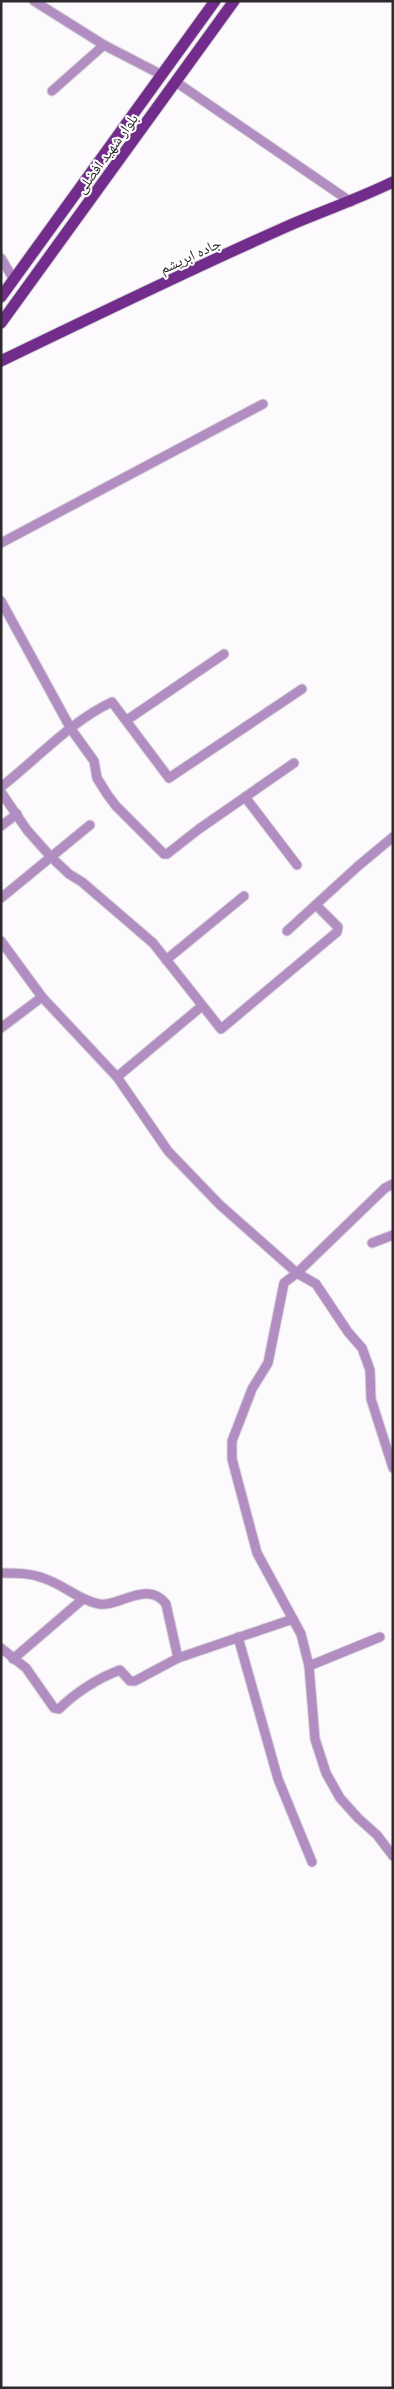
<svg xmlns="http://www.w3.org/2000/svg" width="394" height="2389" font-family="'Exo 2','Noto Naskh Arabic',sans-serif">
<rect width="100%" height="100%" fill="#fcfafd"/>
<g fill="none" stroke-linecap="round" stroke-linejoin="round">
<g stroke="#d7d4d8" stroke-width="11">
<g id="minor">
<path d="M 34,1 L 104,45 L 162,75"/>
<path d="M 176,82 L 351,202"/>
<path d="M 52,91 L 104,45"/>
<path d="M 1,258 L 14,280"/>
<path d="M 1,543 L 263,404"/>
<path d="M 1,601 L 71,729 L 94,761 L 97,778 L 107,794 L 116,806 L 164,854 L 167,854 L 199,829 L 294,763"/>
<path d="M 127,720 L 224,654"/>
<path d="M 1,787 C 37,759 71,721 112,702 L 169,778 L 302,689"/>
<path d="M 1,792 L 27,830 L 51,857 L 69,874 L 82,882 L 153,943 L 221,1029 L 337,932 L 338,927 L 316,905"/>
<path d="M 245,797 L 297,865"/>
<path d="M 1,826 L 17,814"/>
<path d="M 1,898 L 90,825"/>
<path d="M 287,931 L 357,867 L 393,837"/>
<path d="M 1,941 L 42,997 L 117,1077 L 168,1151 L 220,1205 L 297,1273 L 316,1284 L 348,1332 L 362,1348 L 370,1370 L 371,1399 L 393,1468"/>
<path d="M 166,960 L 244,896"/>
<path d="M 1,1028 L 42,997"/>
<path d="M 117,1077 L 202,1006"/>
<path d="M 393,1184 L 385,1188 L 297,1273 L 284,1283 L 268,1363 L 252,1389 L 232,1441 L 232,1459 L 257,1553 L 301,1634 L 309,1666 L 315,1739 L 326,1773 L 340,1798 L 358,1818 L 377,1835 L 393,1856"/>
<path d="M 372,1243 L 393,1235"/>
<path d="M 1,1573 C 15,1573 30,1573 43,1578 C 63,1584 78,1600 99,1604 C 117,1608 148,1579 166,1604 L 178,1658"/>
<path d="M 238,1637 L 278,1779 L 312,1862"/>
<path d="M 1,1648 L 26,1668 L 54,1708 L 59,1709 C 75,1693 98,1678 120,1670 L 130,1681 L 135,1681 L 178,1658 L 293,1619"/>
<path d="M 13,1659 L 83,1599"/>
<path d="M 309,1666 L 380,1637"/>
</g>
</g>
<g stroke="#d7d4d8" stroke-width="13">
<g id="major">
<path d="M 1,297 L 215,1"/>
<path d="M 1,323 L 234,1"/>
<path d="M 1,361 C 96,315 191,269 288,226 C 323,211 358,199 393,182"/>
</g>
</g>
<use href="#minor" stroke="#b18dc2" stroke-width="9"/>
<use href="#major" stroke="#712c8c" stroke-width="11"/>
</g>
<g text-anchor="middle" dominant-baseline="central" stroke-width="4" stroke-linejoin="round" paint-order="stroke">
<g font-size="15" fill="#2d292f" stroke="#fff">
<text transform="translate(106 153) rotate(-54)">بلوار شهید افضلی</text>
<text transform="translate(190 255) rotate(-25)">جاده ابریشم</text>
</g>
</g>
<rect width="394" height="2389" fill="none" stroke="#2d292f" stroke-width="5"/>
</svg>
